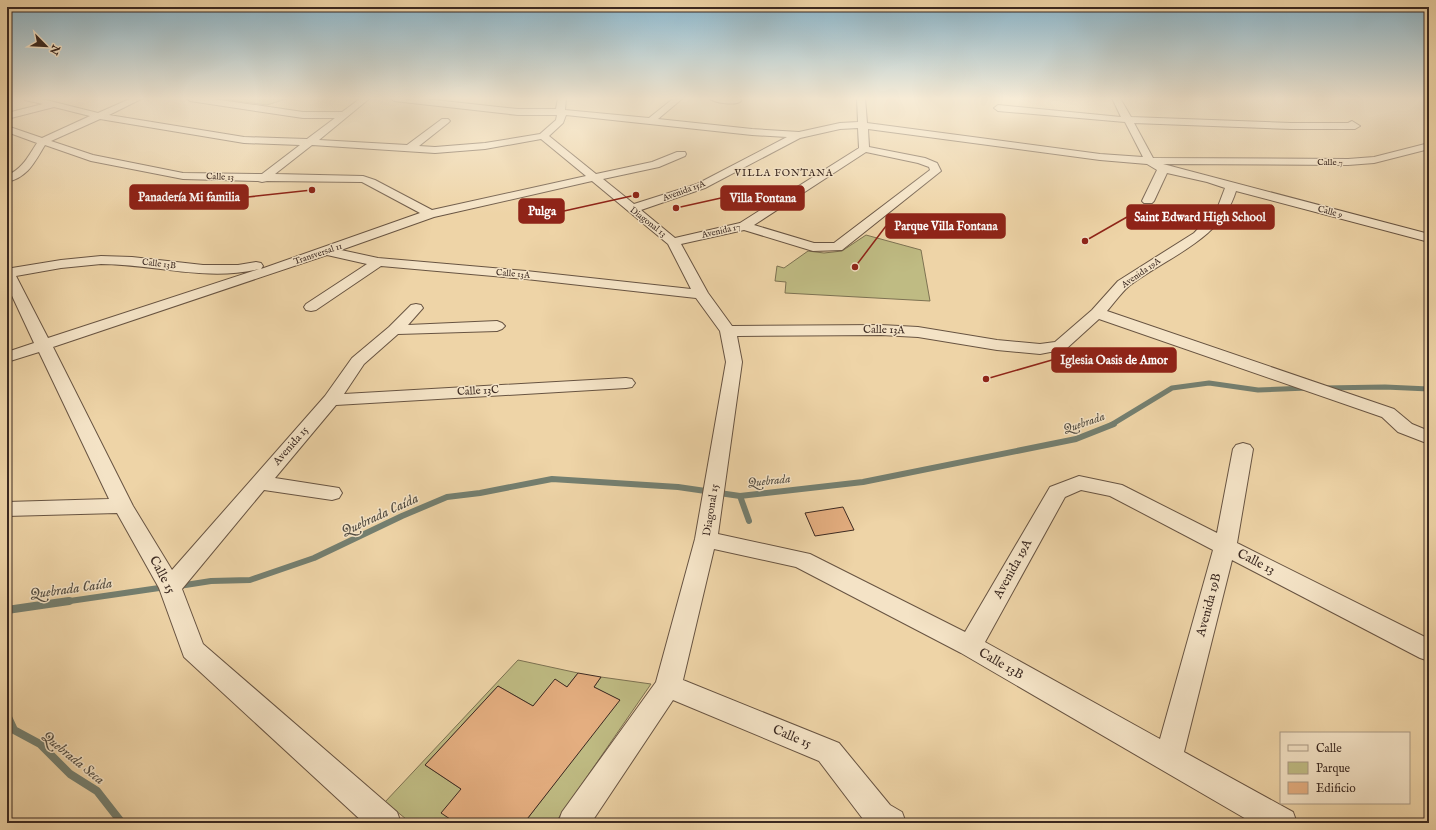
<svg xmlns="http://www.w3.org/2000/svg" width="1436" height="830" font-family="'IM FELL English',serif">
<rect width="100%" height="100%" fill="#eed4a7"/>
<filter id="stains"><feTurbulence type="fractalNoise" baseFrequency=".005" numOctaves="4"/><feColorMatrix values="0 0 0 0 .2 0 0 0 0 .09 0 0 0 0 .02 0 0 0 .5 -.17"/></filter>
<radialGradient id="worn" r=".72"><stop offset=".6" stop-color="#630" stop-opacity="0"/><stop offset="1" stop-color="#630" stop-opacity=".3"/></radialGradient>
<g fill="#bfbb83" stroke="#7d7252">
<path d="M 214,98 L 289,98 L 267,105 Z"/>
<path d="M 866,235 L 921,250 L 930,301 L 785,293 L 786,282 L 775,281 L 777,266 L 784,268 L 808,251 L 824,253 L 842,251 Z"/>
<path d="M 518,660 L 578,673 L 567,687 L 555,680 L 533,706 L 498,686 L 425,765 L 461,789 L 456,823 L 411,823 L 385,802 Z"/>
<path d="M 601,677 L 651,684 L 555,823 L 524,823 L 619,700 L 594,687 Z"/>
</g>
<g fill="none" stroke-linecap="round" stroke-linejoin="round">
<g stroke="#747f70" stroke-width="5">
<path d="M 1323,388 L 1385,387 L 1429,389"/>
<path d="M 1111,425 L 1172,388 L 1209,383 L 1258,390 L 1307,388"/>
</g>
<g stroke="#747f70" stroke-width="6">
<path d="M 740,496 L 863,482 L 1076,439 L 1114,424"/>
<path d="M 179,586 L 211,581 L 250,580 L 314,558 L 402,516 L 447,497 L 480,493 L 552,479 L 678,487 L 740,496 L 749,521"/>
<path d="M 63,602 L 166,587"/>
</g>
<g stroke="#747f70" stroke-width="8">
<path d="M 7,610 L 69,601"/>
<path d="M 7,715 L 14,730 L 40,744 L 70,774 L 97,791 L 122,823"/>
</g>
</g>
<g fill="#e4ae80" stroke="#3b2921">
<path d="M 843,507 L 854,530 L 815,536 L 805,513 Z"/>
<path d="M 578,673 L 601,677 L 594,687 L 620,700 L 524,823 L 456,823 L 441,813 L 461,789 L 425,765 L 498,686 L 533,706 L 555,679 L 567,687 Z"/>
</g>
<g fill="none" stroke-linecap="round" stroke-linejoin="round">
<g stroke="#685442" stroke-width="2">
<g id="street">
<path d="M 24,98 L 38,98 L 98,113 L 132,98 L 143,98 L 109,115 L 244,137 L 307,139 L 335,118 L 303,118 L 190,101 L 186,98 L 207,98 L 303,112 L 342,112 L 361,98 L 370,98 L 319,140 L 407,145 L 442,119 L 448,119 L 450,121 L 448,123 L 419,146 L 435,147 L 485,143 L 540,134 L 556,120 L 557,115 L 518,115 L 394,101 L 390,98 L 416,98 L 518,109 L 556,109 L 558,98 L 566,98 L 565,110 L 649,118 L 674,98 L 683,98 L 658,119 L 752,129 L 799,132 L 840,123 L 858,122 L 857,98 L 865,98 L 867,123 L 1100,154 L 1143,157 L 1125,122 L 998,111 L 994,108 L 998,105 L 1121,117 L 1112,98 L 1120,98 L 1131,117 L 1291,123 L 1348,123 L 1352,121 L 1360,126 L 1355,129 L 1291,129 L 1134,123 L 1153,158 L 1348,159 L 1374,157 L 1429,143 L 1429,149 L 1374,163 L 1348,165 L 1163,164 L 1429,234 L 1429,242 L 1236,191 C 1221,240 1167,257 1129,286 C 1121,293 1114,303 1107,311 L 1394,409 L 1412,424 L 1429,431 L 1429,444 L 1398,432 L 1382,417 L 1099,319 L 1066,349 L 1040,354 L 997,350 L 918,337 L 881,335 L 737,336 L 742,362 L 718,534 L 810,554 L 965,632 L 1050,487 L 1079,476 L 1122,485 L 1217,533 L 1233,449 L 1236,445 L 1243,443 L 1250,445 L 1253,449 L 1237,543 L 1429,639 L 1429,661 L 1420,658 L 1232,560 L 1184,752 L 1293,812 L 1297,823 L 1253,823 L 961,653 L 796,567 L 714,549 L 683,680 L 839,743 L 890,805 L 902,812 L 906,823 L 866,823 L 819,761 L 673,700 L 591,823 L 558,823 L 562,812 L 656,682 L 695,539 L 726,362 L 720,331 L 696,298 L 526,279 L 381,266 L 316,310 L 311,311 L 306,310 L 304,307 L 306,304 L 367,264 L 327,255 L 53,347 L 133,506 L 172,570 L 325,396 L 352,358 L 389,327 L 411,305 L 416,304 L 421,305 L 423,308 L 408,325 L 497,321 L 502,323 L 505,326 L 502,329 L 497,331 L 398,334 L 364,364 L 344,394 L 626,378 L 632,379 L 635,383 L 632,387 L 626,388 L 336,405 L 275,478 L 339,488 L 342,493 L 339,498 L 332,500 L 264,490 L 182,589 L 203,644 L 397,812 L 401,823 L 364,823 L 184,657 L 159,588 L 117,513 L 7,516 L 7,502 L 109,499 L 39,352 L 7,362 L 7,352 L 34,343 L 7,285 L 7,267 L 12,268 L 61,260 L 101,256 L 132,257 L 203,265 L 238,265 L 256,262 L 261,263 L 263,266 L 261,269 L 420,213 L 362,182 L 267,181 L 262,182 L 258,181 L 183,179 L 91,161 L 45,145 C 34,163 28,177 7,182 L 7,175 C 22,170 29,155 37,143 L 7,132 L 7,126 L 42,138 L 90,116 L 54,107 L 7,119 L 7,113 L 43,104 L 25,100 ZM 566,115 L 752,135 L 787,137 L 697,184 L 634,204 L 603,179 L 659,167 L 685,156 L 686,154 L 685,152 L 677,152 L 652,162 L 596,174 L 549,136 L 563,123 ZM 100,119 L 244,143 L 300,145 L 262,174 L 183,173 L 93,155 L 51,141 ZM 858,128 L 859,148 L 740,223 L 675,238 L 641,210 L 705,188 L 800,138 L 840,129 ZM 868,129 L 1100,160 L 1147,164 L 1157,170 L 1142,201 L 1144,203 L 1152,203 L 1154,201 L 1167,173 L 1207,182 L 1225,188 L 1217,209 L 1194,233 L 1118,281 L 1092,310 L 1055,342 L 1040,344 L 997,340 L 918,327 L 881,325 L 732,326 L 708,293 L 681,244 L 744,230 L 813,251 L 842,250 L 941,171 L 937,163 L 925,158 L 869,147 ZM 541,139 L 586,176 L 432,210 L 375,180 L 363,176 L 275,174 L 312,145 L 435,153 L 485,149 ZM 866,152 L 918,163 L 929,167 L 930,170 L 834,243 L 814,243 L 754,225 ZM 592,181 L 668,244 L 691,289 L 526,271 L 378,258 L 341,250 L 434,217 ZM 101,264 C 153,264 207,282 259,269 L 48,338 L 16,276 L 61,268 ZM 1081,490 L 1110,496 L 1213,550 L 1160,739 L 985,642 L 1065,497 Z"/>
<path d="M 709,98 L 740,99 L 741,101 C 736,106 714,103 709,98 Z"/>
</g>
</g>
<use href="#street" fill="#f4e3c6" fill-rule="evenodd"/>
</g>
<linearGradient id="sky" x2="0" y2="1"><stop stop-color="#89b6cd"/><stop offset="0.46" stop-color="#f7ecd7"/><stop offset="1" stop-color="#f7ecd7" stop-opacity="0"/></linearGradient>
<rect width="1436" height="214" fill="url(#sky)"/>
<g text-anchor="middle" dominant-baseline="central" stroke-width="3" stroke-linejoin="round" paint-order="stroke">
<g font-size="9" fill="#3b2921" stroke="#f4e3c6">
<text x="1330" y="162">Calle 7</text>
<text transform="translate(220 177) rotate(2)">Calle 13</text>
<text transform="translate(684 191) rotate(-20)">Avenida 15A</text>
<text transform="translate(1330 212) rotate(15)">Calle 9</text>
<text transform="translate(648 222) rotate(38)">Diagonal 13</text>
<text transform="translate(721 231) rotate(-13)">Avenida 17</text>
<text transform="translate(318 254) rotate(-19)">Transversal 11</text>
<text transform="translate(159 264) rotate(7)">Calle 13B</text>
<text transform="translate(1141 273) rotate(-35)">Avenida 19A</text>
<text transform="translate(513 274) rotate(5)">Calle 13A</text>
</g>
<g font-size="10" letter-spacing="1" fill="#3b2921" stroke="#f4e3c6">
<text x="784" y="173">VILLA FONTANA</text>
</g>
<g font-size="11" fill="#3b2921" stroke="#f4e3c6">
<text transform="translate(884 330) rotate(1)">Calle 13A</text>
<text transform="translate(478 391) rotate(-3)">Calle 13C</text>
<text transform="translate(291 446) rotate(-49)">Avenida 15</text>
<text transform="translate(711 510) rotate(-81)">Diagonal 15</text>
</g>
<g font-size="12" font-style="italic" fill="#534d42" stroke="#f4e3c6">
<text transform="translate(1084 423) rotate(-19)">Quebrada</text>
<text transform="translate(769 481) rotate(-6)">Quebrada</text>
</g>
<g font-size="13" fill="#3b2921" stroke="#f4e3c6">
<text transform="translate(1256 562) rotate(27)">Calle 13</text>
<text transform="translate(1013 569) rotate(-61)">Avenida 19A</text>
<text transform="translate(162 575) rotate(62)">Calle 15</text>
<text transform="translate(1209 605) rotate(-75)">Avenida 19B</text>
<text transform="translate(1001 664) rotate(30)">Calle 13B</text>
<text transform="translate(792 737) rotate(23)">Calle 15</text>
</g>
<g font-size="14" font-style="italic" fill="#534d42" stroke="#f4e3c6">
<text transform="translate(380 515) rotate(-25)">Quebrada Caída</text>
<text transform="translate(71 589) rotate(-8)">Quebrada Caída</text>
<text transform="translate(73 758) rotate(39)">Quebrada Seca</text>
</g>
</g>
<path fill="none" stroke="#8f2418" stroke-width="1.5" d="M312 190L248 197M676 208L721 198M636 195L564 211M1085 241L1127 217M855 267L886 226M986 379L1052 360"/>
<g fill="#8f2418" stroke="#f4e3c6" stroke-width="1.5">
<circle cx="312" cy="190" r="4"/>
<circle cx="676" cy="208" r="4"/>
<circle cx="636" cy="195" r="4"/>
<circle cx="1085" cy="241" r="4"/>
<circle cx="855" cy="267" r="4"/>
<circle cx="986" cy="379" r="4"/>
</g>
<g fill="#8f2418" stroke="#8f2418" stroke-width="1.5">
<rect x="130" y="185" width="118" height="24" rx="4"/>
<rect x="721" y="186" width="83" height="24" rx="4"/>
<rect x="519" y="199" width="45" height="24" rx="4"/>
<rect x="1127" y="205" width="147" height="24" rx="4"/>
<rect x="886" y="214" width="119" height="24" rx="4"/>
<rect x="1052" y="348" width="124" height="24" rx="4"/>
</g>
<g font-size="12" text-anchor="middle" font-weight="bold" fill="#fff">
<text x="189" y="201">Panadería Mi familia</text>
<text x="763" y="202">Villa Fontana</text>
<text x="542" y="215">Pulga</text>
<text x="1200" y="221">Saint Edward High School</text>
<text x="946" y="230">Parque Villa Fontana</text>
<text x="1114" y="364">Iglesia Oasis de Amor</text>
</g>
<rect width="1436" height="830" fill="none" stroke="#eed4a7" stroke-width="24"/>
<rect x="8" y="8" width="1420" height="814" fill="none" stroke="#3b2921" stroke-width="2"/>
<rect x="12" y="12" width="1412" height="806" fill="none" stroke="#3b2921"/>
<rect x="1280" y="732" width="130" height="72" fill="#f4e3c6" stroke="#aa9984"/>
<rect x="1288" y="745" width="20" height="6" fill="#f4e3c6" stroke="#aa9984"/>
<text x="1316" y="752" font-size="12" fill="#3b2921">Calle</text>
<rect x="1288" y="762" width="20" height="12" fill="#bfbb83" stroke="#aa9984"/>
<text x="1316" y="772" font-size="12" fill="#3b2921">Parque</text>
<rect x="1288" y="782" width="20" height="12" fill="#e4ae80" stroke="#aa9984"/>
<text x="1316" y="792" font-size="12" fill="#3b2921">Edificio</text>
<g transform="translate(46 46) rotate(114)" stroke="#f4e3c6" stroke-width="3" paint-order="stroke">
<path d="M0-3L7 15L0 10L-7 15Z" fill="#3b2921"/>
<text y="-6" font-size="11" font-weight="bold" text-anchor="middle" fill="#3b2921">N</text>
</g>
<rect width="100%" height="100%" filter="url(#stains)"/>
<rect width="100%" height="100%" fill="url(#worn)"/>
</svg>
